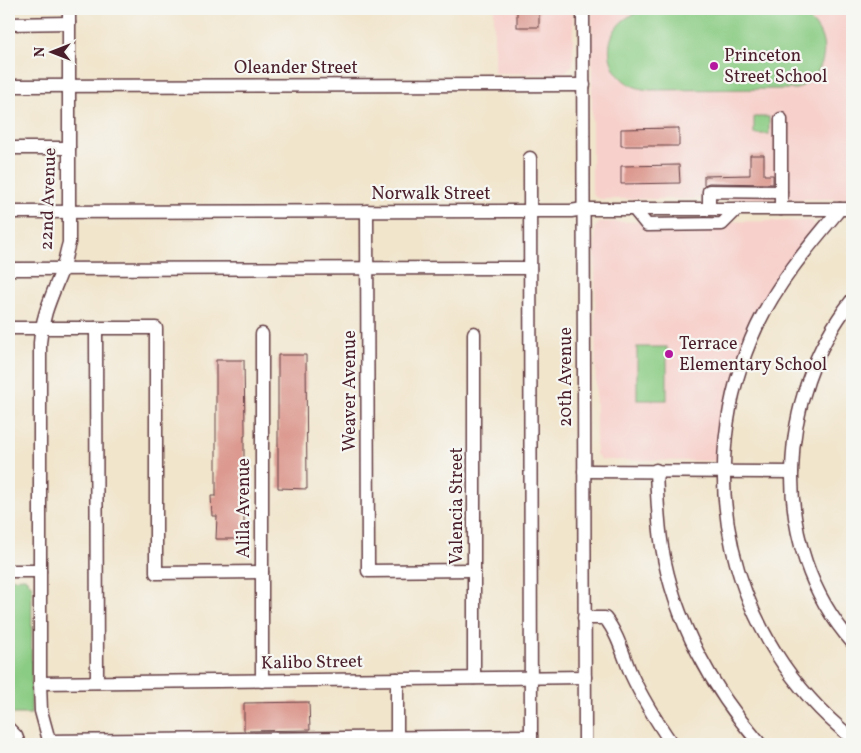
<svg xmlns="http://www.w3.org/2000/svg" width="861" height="753" font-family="Vollkorn,serif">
<rect width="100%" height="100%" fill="#f6f6f2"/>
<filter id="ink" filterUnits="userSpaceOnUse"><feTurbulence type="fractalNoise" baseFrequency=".02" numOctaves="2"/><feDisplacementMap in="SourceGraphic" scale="10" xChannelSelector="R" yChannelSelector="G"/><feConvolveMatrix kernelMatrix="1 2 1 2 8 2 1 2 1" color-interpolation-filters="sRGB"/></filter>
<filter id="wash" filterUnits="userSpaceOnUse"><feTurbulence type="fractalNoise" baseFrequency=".0096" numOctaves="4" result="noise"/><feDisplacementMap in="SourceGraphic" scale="20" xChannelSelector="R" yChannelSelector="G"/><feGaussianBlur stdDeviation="1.12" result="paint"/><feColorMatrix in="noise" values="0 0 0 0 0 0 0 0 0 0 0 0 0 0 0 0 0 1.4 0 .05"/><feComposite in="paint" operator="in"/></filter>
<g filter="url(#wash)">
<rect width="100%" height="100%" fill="#f1e5cc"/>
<g fill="#f7d0cb">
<path d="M 494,9 L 573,9 L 573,65 L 562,74 L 494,73 Z"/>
<path d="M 592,9 L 852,9 L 852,199 L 601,199 L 595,197 L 592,191 Z"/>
<path d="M 812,221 L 817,229 L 752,325 L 719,461 L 602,460 L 596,454 L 595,227 L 601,222 Z"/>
</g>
<g fill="#8bcc84" stroke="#6a7658">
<path d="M 644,11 L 796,12 C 833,26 833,74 796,89 L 651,90 C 600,88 594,21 644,11 Z"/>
<rect x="754" y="117" width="15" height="17"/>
<rect x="637" y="347" width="30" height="53"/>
<path d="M 25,578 L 32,586 L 31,714 L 9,714 L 9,579 Z"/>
</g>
<g id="blocks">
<g fill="#dc998f">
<rect x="517" y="9" width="22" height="18"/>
<path d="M 679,128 L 679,146 L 621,146 L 621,129 Z"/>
<path d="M 750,155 L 764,155 L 764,175 L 773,175 L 773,184 L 709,183 L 704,185 L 704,176 L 750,175 Z"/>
<path d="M 679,165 L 680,183 L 621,184 L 621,166 Z"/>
<path d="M 278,355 L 306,355 L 307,489 L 278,488 Z"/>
<path d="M 216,360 L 244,360 L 245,428 L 245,436 L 244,436 L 244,539 L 216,539 L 217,516 L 212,516 L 211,496 L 216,496 Z"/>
<path d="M 309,702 L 310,730 L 244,731 L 244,703 Z"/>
</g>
</g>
</g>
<g filter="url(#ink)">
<use href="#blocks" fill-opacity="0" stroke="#633d43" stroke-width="1"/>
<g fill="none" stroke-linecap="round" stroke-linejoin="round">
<g stroke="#633d43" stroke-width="15">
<g id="minor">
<path d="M 583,9 L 585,744"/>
<path d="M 9,24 L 69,23"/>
<path d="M 9,86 L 584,85"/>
<path d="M 781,119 L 781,209"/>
<path d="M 9,148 L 69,148"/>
<path d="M 530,158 L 531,744"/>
<path d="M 634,209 L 647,225 L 722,224 L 737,209"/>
<path d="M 709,209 L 709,191 L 781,192"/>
<path d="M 840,209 C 809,246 778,282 757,326 C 689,470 728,639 852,738"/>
<path d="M 367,211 L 368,571 L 474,570"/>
<path d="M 9,212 L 571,211 L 583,209 L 852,209"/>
<path d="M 9,269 L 530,268"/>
<path d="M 852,300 C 776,396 768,547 852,642"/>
<path d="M 9,328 L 156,328 L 156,573 L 262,572"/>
<path d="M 96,328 L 97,682"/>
<path d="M 474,333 L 474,678"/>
<path d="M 262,334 L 262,681"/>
<path d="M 656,470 C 657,496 658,522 662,547 C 674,620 712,689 760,744"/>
<path d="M 584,471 L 792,472"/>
<path d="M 9,571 L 40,571"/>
<path d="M 584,618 L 605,618 C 618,634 623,655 631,674 C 642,698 657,722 672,744"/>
<path d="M 397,679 L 397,744"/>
<path d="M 40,683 L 585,677"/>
<path d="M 9,729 L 16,736 L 19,744"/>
<path d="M 49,741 L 531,736"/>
<path d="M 50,744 L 41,711 L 40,683 L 40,343 C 42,315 52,296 62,270 C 65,261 66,252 69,243 L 69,9"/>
</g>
</g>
<use href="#minor" stroke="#fff" stroke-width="12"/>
</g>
</g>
<g fill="#b5179e" stroke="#f6f6f2" stroke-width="2">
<circle cx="714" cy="66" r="5"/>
<circle cx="669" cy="354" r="5"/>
</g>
<g text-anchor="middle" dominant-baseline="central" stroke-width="4.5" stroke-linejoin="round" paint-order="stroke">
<g font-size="18" fill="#4a1f2b" stroke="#f6f6f2" text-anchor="start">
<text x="724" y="56">Princeton<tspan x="724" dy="21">Street School</tspan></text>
<text x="679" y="344">Terrace<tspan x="679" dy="21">Elementary School</tspan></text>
</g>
<g font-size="18" fill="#4a1f2b" stroke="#f6f6f2">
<text x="296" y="68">Oleander Street</text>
<text x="431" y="194">Norwalk Street</text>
<text transform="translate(49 199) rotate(-88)">22nd Avenue</text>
<text transform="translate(566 377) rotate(-90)">20th Avenue</text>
<text transform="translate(350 391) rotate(-90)">Weaver Avenue</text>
<text transform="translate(457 506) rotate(-90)">Valencia Street</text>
<text transform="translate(244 508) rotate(-90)">Alila Avenue</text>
<text transform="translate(312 663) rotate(-1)">Kalibo Street</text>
</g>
</g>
<rect width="861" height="753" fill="none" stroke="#f6f6f2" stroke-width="30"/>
<g transform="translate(52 52) rotate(270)" stroke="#f6f6f2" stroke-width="4" paint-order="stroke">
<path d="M0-4L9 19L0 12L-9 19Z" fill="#4a1f2b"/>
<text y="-8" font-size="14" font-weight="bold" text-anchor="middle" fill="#4a1f2b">N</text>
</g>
</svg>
